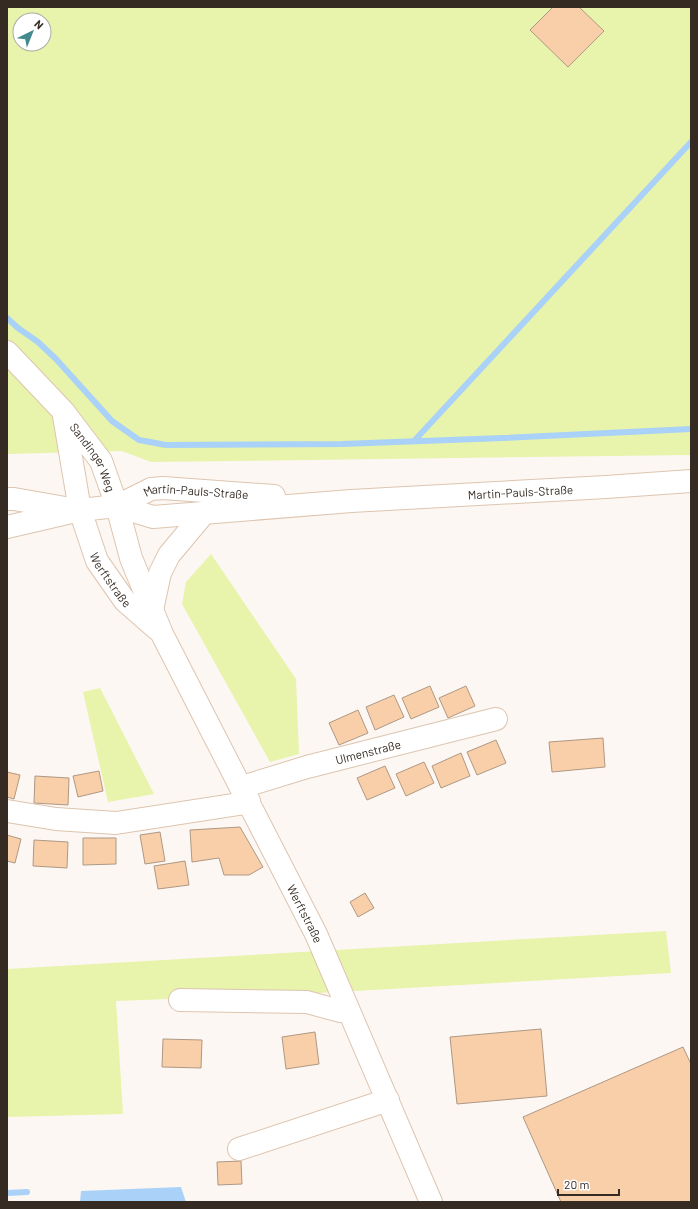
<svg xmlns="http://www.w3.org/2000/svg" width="698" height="1209" font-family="Barlow,sans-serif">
<rect width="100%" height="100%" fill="#fdf7f3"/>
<g fill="#e8f3ab" fill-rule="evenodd">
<path d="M 7,7 L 691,7 L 691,455 L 151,462 L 122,451 L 7,454 ZM 20,20 L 44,20 L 44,44 L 20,44 Z"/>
<path d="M 211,554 L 296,679 L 299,754 L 270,762 L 182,604 L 186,582 Z"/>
<path d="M 100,688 L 154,794 L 108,802 L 83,692 Z"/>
<path d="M 666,931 L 671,973 L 301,994 L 116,1001 L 123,1114 L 7,1117 L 7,969 Z"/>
</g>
<path fill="#aad1f7" d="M 181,1187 L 186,1202 L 80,1202 L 81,1191 Z"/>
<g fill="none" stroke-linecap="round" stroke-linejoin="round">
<g stroke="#aad1f7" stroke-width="6">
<path d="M 7,318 L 18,328 L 38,342 L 56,359 L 112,421 L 139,440 L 166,445 L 342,444 L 503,438 L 691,429"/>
<path d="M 414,441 L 691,142"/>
<path d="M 7,1193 L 27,1192"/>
</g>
</g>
<g fill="#f8cfa9" stroke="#af9883">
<path d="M 553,7 L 579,7 L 604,31 L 568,67 L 530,30 Z"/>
<path d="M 430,686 L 439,707 L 411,719 L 402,698 Z"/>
<path d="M 466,686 L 475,706 L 448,718 L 439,698 Z"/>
<path d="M 394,695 L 404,717 L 375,730 L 366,707 Z"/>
<path d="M 358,710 L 368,733 L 339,745 L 329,723 Z"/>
<path d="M 603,738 L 605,767 L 552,772 L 549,742 Z"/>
<path d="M 496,740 L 506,763 L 477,775 L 467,752 Z"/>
<path d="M 461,753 L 470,776 L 441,788 L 432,766 Z"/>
<path d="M 424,762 L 434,783 L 406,796 L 396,774 Z"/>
<path d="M 385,766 L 395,788 L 367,800 L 357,778 Z"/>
<path d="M 99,771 L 103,791 L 78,797 L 73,776 Z"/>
<path d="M 7,772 L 20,775 L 14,799 L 7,797 Z"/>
<path d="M 35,776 L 69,778 L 68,805 L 34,803 Z"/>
<path d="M 240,827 L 263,867 L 249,875 L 224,875 L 219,858 L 192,862 L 190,830 Z"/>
<path d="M 160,832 L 165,861 L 145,864 L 140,835 Z"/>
<path d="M 7,835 L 21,839 L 15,863 L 7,861 Z"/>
<path d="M 83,838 L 116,838 L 116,864 L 83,865 Z"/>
<path d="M 34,840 L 68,842 L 67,868 L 33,866 Z"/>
<path d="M 185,861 L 189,885 L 158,889 L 154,866 Z"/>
<path d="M 365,893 L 374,908 L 358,917 L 350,902 Z"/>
<path d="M 541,1029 L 547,1096 L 457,1104 L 450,1037 Z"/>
<path d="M 315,1032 L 319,1064 L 286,1069 L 282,1037 Z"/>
<path d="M 163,1039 L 202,1040 L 201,1068 L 162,1067 Z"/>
<path d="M 683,1047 L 691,1064 L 691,1202 L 561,1202 L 523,1117 Z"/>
<path d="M 241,1161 L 242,1184 L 218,1185 L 217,1162 Z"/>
</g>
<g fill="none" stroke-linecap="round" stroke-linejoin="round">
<g stroke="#ddc5af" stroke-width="24">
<g id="minor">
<path id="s1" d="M 7,352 L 63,411 L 101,461 L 117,506 L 131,558 L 162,634 L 316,934 L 431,1202"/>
<path id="s2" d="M 64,416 L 80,510 L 97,561 L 125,601 L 157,629"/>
<path d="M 7,499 L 14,499 L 71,509"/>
<path id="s3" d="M 117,506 L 153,517 L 351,501 L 606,487 L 691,481"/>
<path id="s4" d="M 7,527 L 80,510 L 117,506 L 151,489 L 163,488 L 274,496"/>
<path d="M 152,610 L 160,573 L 169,555 L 205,512"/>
<path id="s5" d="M 242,787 L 307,767 L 496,719"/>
<path d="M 7,811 L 56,819 L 116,823 L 239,804 L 249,801"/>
<path d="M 180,1000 L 307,1002 L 340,1011 L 348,1010"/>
<path d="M 239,1149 L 388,1100"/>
</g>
</g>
<use href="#minor" stroke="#fff" stroke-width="22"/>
</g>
<g text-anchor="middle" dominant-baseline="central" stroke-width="4" stroke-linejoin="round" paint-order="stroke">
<g font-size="12" fill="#352b23" stroke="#fff">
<text stroke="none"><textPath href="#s1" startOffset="137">Sandinger Weg</textPath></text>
<text stroke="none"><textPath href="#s3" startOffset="406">Martin-Pauls-Straße</textPath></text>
<text stroke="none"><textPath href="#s4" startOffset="195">Martin-Pauls-Straße</textPath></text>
<text stroke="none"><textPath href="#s2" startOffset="172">Werftstraße</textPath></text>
<text stroke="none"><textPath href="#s5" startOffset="131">Ulmenstraße</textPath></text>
<text stroke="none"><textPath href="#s1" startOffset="642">Werftstraße</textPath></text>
</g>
</g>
<rect width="698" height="1209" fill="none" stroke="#352b23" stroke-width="16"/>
<g transform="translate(32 32) rotate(43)"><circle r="19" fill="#ffffff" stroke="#aeaaa7"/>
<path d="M0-3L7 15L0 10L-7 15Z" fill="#428a8e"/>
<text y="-6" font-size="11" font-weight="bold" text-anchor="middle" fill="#352b23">N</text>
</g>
<path d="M558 1189v6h61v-6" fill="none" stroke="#352b23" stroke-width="2"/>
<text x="564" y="1189" font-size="12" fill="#352b23" stroke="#ffffff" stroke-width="3" paint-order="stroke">20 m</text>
</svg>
